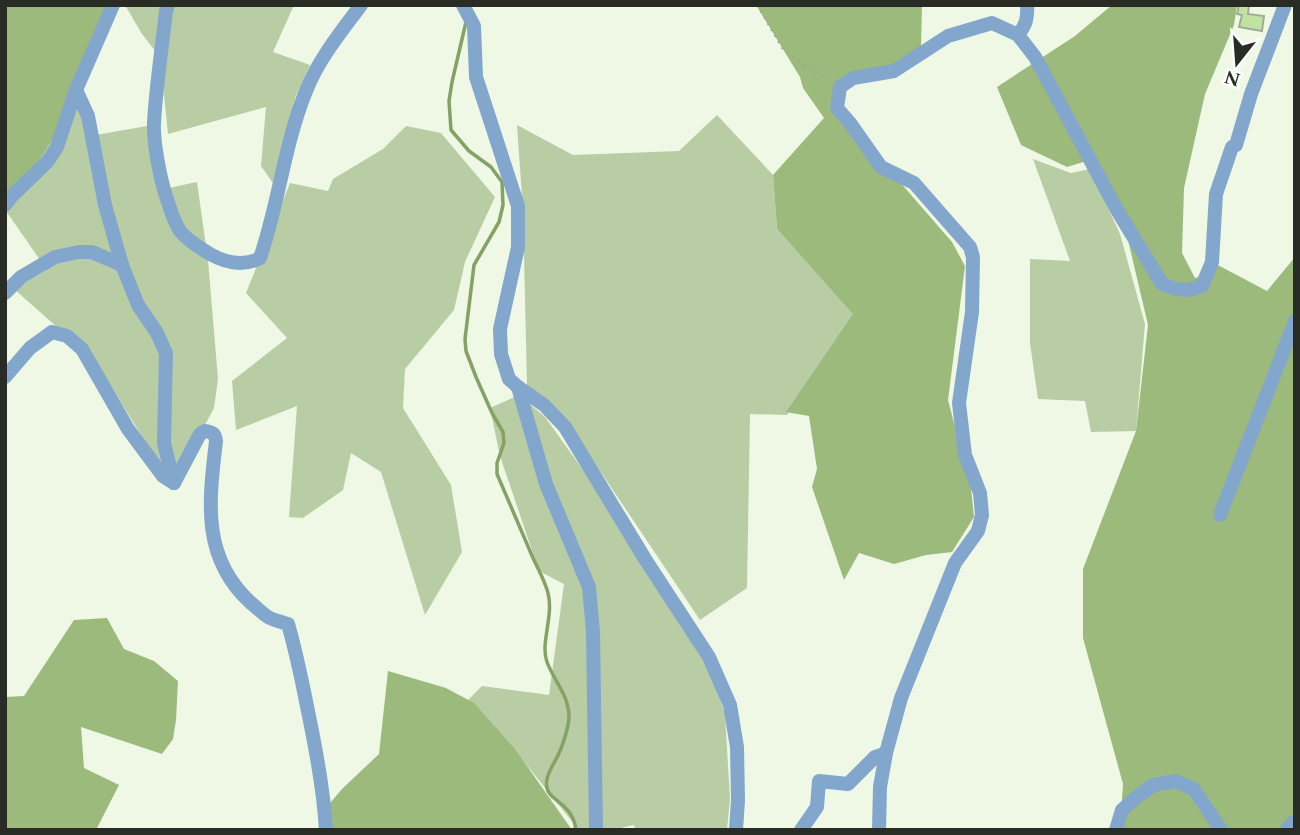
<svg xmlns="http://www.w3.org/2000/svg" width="1300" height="835" font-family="Spectral,serif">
<rect width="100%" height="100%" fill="#eef8e5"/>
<g fill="#b9cda5">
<path d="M 125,5 L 294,5 L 273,52 L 310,65 L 295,98 L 275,186 L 261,166 L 266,107 L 168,134 L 160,57 L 142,34 Z"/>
<path d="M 80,99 L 90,136 L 147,126 L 164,189 L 197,182 L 208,260 L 218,379 L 214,408 L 174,483 L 169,480 L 83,341 L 57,327 L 14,289 L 47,270 L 6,211 L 52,155 Z"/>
<path d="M 717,115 L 773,175 L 777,229 L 854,314 L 787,415 L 750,414 L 747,588 L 700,620 L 570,426 L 527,386 L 523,211 L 517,125 L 573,155 L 679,151 Z"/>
<path d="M 406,126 L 441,133 L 495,197 L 465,262 L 454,310 L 405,369 L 403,408 L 451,485 L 462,552 L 425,615 L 381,472 L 351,453 L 343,490 L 303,518 L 289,517 L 297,406 L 236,430 L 232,381 L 287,338 L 246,293 L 290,183 L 328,191 L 333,179 L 383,149 Z"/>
<path d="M 1033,159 L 1071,173 L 1090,169 L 1120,234 L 1145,324 L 1136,431 L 1091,432 L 1085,401 L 1038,399 L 1030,343 L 1030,259 L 1070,261 Z"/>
<path d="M 519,395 L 545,417 L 695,626 L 725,714 L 730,799 L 727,830 L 637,830 L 633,825 L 613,830 L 579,830 L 521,758 L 468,700 L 482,686 L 549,695 L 564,584 L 539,571 L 500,456 L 490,408 Z"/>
</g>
<g fill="#9cba7b">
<path d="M 5,5 L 113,5 L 67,118 L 5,213 Z"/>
<path d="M 756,5 L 922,5 L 921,47 L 889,72 L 853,78 L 832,104 L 952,242 L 965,266 L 948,400 L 971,488 L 974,517 L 952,552 L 926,555 L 894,564 L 859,553 L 844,580 L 812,487 L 817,469 L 809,416 L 786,412 L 853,314 L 777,229 L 773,175 L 824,118 L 803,88 L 800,77 Z"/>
<path d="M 1112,5 L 1237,5 L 1234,25 L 1205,94 L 1184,188 L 1182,253 L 1195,278 L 1211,273 L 1212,262 L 1267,291 L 1295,257 L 1295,830 L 1120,830 L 1123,784 L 1083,638 L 1083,569 L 1136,431 L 1148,325 L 1124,223 L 1090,160 L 1067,167 L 1021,145 L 997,87 L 1075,36 Z"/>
<path d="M 107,618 L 124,649 L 154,661 L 178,681 L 176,720 L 173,739 L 162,754 L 81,727 L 84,768 L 119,785 L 96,830 L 5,830 L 5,697 L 24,696 L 74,620 Z"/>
<path d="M 388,671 L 446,688 L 474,703 L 515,749 L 572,830 L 330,830 L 325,809 L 342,789 L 379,754 Z"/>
</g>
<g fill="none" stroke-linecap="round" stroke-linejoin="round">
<path stroke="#85a264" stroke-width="3.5" d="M 466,22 L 452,82 L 449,101 L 451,130 L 469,151 L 491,167 L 502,182 L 503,205 L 499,222 L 474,265 L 465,339 L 466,351 L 476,377 L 492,413 L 503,432 L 504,443 L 497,463 L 497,474 C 509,502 521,530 533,558 C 538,569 545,581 548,593 C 554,616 540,643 547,662 C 554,681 569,695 569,717 C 569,725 563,745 559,753 C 555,763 544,776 547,788 C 549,801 573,803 576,830"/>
</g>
<path fill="#c2e2a1" stroke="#a2ab9a" stroke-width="2" d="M 1239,5 L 1249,5 L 1248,14 L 1264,16 L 1262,31 L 1239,27 L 1242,15 L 1237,14 Z"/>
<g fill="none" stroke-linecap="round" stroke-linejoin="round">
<path stroke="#9da496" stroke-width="2" stroke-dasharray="2 5" stroke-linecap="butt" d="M 757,5 L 782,48 L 811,70 L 830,81"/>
<g stroke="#83a6cd" stroke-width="14">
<path d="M 168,5 L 166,11 C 162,48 156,86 154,123 C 153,141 160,178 166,196 C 170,208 173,220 180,231 C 187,240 200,248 210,254 C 226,263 243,267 260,258 C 279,203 284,145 306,91 C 318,60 341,32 361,5"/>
<path d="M 463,5 L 474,26 L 476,77 L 518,206 L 518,247 L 500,329 L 501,354 L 509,379 L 518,387 L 544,405 L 565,427 L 645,559 L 709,657 L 730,705 L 737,747 L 738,800 L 736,830"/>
<path d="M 1018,35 C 1026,25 1028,18 1027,5"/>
<path d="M 76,90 L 88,116 L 105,205 L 122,265 L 138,305 L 157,333 L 166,353 L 164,443 L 174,483"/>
<path d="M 5,205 L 11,197 L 47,162 L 57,147 L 76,90 L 113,5"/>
<path d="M 5,293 L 21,277 L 55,257 L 79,252 L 92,252 L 122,265"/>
<path d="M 5,377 L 30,348 L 52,332 L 67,336 L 82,349 L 128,429 L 163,476 L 174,483"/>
<path d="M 518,387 L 546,484 L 589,587 L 593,632 L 596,830"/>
<path d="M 174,483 L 200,434 L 205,431 C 213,432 215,434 216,441 C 209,501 201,558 251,603 C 256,607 262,613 268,617 C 273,620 281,622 288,624 C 298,658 304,692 311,726 C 318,761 324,795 326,830"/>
<path d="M 1220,515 L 1295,321"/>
<path d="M 801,830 L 817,807 L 819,781 L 848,784 L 875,757 L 886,753"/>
<path d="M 879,830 L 880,787 L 886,753 L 901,698 L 955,563 L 978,531 L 982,515 L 980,493 L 965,455 L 959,403 L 972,312 L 973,257 L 970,247 L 914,183 L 881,167 L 850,123 L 837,108 L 840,87 L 853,78 L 894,71 L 948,36 L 992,23 L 1018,35 L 1035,57 L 1117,210 L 1162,284 L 1176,289 L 1188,290 L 1202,286 L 1212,262 L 1216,194 L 1232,147 L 1236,145 L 1251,94 L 1285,5"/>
<path d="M 1116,830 L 1122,810 L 1138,796 L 1153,785 L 1175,781 L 1194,789 L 1221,830"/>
<path d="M 1288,830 L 1288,828 L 1295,821"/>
</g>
</g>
<rect width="1300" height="835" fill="none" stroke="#292c25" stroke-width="14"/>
<g transform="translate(1237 63) rotate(197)" stroke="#ffffff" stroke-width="5" paint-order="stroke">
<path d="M0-5L12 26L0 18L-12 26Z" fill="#292c25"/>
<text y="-10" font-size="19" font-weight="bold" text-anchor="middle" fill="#292c25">N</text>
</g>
</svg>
